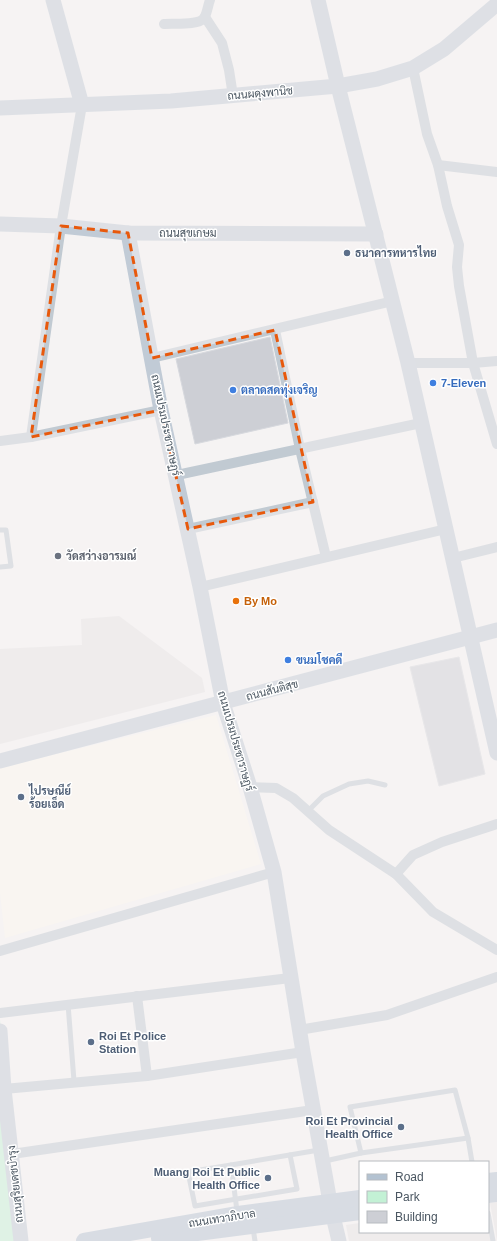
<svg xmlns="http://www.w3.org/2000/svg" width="497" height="1241" font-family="Arial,Sarabun,sans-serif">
<rect width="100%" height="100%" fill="#f5f3f3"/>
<path fill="#fdf9ef" d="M 216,715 L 261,864 L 5,938 L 0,893 L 0,768 Z"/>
<g fill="#e6e4e5">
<path d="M 119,616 L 202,678 L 205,692 L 0,744 L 0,649 L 82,645 L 81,619 Z"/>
<path d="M 497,1202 L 497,1240 L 490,1203 Z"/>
<path d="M 360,1223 L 360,1232 L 488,1232 L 488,1225 L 491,1241 L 349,1241 L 346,1225 Z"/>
</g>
<path fill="#c3f1d5" d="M 0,1020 L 22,1241 L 0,1241 Z"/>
<g fill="#cdcfd5" stroke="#d7d9de">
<path d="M 270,337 L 288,423 L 195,444 L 176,359 Z"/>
<path d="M 459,657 L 485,774 L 439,786 L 410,667 Z"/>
</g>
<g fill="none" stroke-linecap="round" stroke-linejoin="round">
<g stroke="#c1cad2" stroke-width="5">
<path d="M 0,530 L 6,530 L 11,566 L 0,567"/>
<path d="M 308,811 L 323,796 L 349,784 L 368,781 L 385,785"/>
<path d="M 68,1004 L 74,1081"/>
<path d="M 361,1153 L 350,1107 L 455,1090 L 468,1138 L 472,1162"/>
<path d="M 325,1161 L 361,1153 L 468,1138"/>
<path d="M 231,1165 L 188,1172 L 195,1206 L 297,1189 L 290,1155"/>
<path d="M 237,1211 L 231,1165 L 319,1150"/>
<path d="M 488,1213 L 493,1241"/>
<path d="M 253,1228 L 255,1241"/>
</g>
<g stroke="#c1cad2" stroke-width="10">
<path d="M 205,17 L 222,43 L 229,70 L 233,96"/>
<path d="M 164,24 C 173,23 198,26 204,18 C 207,14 208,5 210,0"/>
<path d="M 413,68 L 427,134 L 438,165 L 447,206 L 459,245 L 457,267 L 459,286 L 473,363 L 497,444"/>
<path d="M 438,165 L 497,172"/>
<path d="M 275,330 L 300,449 L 326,557"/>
<path d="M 152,358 L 393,301"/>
<path d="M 408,363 L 473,363 L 497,361"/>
<path d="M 31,437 L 61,226 L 82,105"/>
<path d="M 0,441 L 31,437 L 161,410"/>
<path d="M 177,475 L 421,423"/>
<path d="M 188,529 L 313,502"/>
<path d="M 453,558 L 497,547"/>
<path d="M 200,587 L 446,529"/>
<path d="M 250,787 L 276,788 L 293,798 L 329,830 L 396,874 L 433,912 L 497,950"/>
<path d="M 396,874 L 413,855 L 442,842 L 497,824"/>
<path d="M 0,951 L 274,872"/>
<path d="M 137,996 L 147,1076"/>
<path d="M 0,1013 L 290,978"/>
<path d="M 299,1030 L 387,1015 L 497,977"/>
<path d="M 4,1089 L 147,1076 L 303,1052"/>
<path d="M 12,1154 L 313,1110"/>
</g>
<g stroke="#c1cbd6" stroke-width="15">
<path d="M 53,0 L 82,105"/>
<path d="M 318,0 L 338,86 L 408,363 L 497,753"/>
<path d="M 0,108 L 171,101 L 338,86 L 377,79 L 413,68 L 444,49 L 497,4"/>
<path d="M 0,224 L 61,226 L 128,233 L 376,234"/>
<path d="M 128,233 L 161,410 L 200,587 L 223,703 L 250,787 L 274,872 L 303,1052 L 330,1202"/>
<path d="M 0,761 L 497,630"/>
<path d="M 0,1031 L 4,1089 L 21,1241"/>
<path d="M 333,1216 L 339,1241"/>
</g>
<g stroke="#b3c2d1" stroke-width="16">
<path d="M 488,1181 L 497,1180"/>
<path d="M 488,1195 L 497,1194"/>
<path d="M 159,1238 L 360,1212"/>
<path d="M 84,1241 L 238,1214 L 360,1198"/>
</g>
</g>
<path d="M0 0H497V1241H0ZM 61,226 L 128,233 L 152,358 L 275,330 L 313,502 L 188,529 L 161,410 L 31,437 Z" fill="#f5f3f3" fill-opacity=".55" fill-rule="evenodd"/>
<path fill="none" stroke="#e8590c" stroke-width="3" stroke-dasharray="8 5" stroke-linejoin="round" d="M 61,226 L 128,233 L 152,358 L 275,330 L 313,502 L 188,529 L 161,410 L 31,437 Z"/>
<g fill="#5c6f8a" stroke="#fff" stroke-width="1.5">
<circle cx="347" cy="253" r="4"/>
<circle cx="21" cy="797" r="4"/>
<circle cx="91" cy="1042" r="4"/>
<circle cx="401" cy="1127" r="4"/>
<circle cx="268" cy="1178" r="4"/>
</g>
<g fill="#3f7fe0" stroke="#fff" stroke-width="1.5">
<circle cx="433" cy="383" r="4"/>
<circle cx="233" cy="390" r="4"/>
<circle cx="288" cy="660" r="4"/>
</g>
<circle fill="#6b7280" stroke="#fff" stroke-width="1.5" cx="58" cy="556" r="4"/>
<circle fill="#e8710a" stroke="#fff" stroke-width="1.5" cx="236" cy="601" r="4"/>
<g text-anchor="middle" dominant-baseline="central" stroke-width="3" stroke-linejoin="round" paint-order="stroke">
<g font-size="11" fill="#4a5661" stroke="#fff">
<text transform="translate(260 93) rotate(-5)">ถนนผดุงพานิช</text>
<text x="188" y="233">ถนนสุขเกษม</text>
<text transform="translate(166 425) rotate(78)">ถนนเปรมประชาราษฏร์</text>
<text transform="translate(272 690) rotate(-15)">ถนนสันติสุข</text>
<text transform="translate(236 741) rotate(74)">ถนนเปรมประชาราษฏร์</text>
<text transform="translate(15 1184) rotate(-96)">ถนนสุริยเดชบำรุง</text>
<text transform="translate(222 1218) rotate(-9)">ถนนเทวาภิบาล</text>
</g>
<g font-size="11" font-weight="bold" fill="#4e5e75" stroke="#fff" text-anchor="start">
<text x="355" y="253">ธนาคารทหารไทย</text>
<text x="29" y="791">ไปรษณีย์<tspan x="29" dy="13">ร้อยเอ็ด</tspan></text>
<text x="99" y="1036">Roi Et Police<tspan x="99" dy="13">Station</tspan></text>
<text x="393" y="1121" text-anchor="end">Roi Et Provincial<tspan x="393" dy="13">Health Office</tspan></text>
<text x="260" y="1172" text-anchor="end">Muang Roi Et Public<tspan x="260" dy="13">Health Office</tspan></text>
</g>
<g font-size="11" font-weight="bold" fill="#366cbe" stroke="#fff" text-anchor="start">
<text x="441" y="383">7-Eleven</text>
<text x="241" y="390">ตลาดสดทุ่งเจริญ</text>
<text x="296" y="660">ขนมโชคดี</text>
</g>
<g font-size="11" font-weight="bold" fill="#5b616d" stroke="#fff" text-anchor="start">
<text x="66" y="556">วัดสว่างอารมณ์</text>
</g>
<g font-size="11" font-weight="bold" fill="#c56008" stroke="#fff" text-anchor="start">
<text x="244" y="601">By Mo</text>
</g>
</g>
<rect x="359" y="1161" width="130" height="72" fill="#ffffff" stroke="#b7bbc0"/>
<rect x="367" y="1174" width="20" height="6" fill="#b3c2d1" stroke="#b7bbc0"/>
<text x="395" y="1181" font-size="12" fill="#4a5661">Road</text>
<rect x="367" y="1191" width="20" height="12" fill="#c3f1d5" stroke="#b7bbc0"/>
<text x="395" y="1201" font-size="12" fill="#4a5661">Park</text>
<rect x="367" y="1211" width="20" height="12" fill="#cdcfd5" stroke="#b7bbc0"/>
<text x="395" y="1221" font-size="12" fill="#4a5661">Building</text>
</svg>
